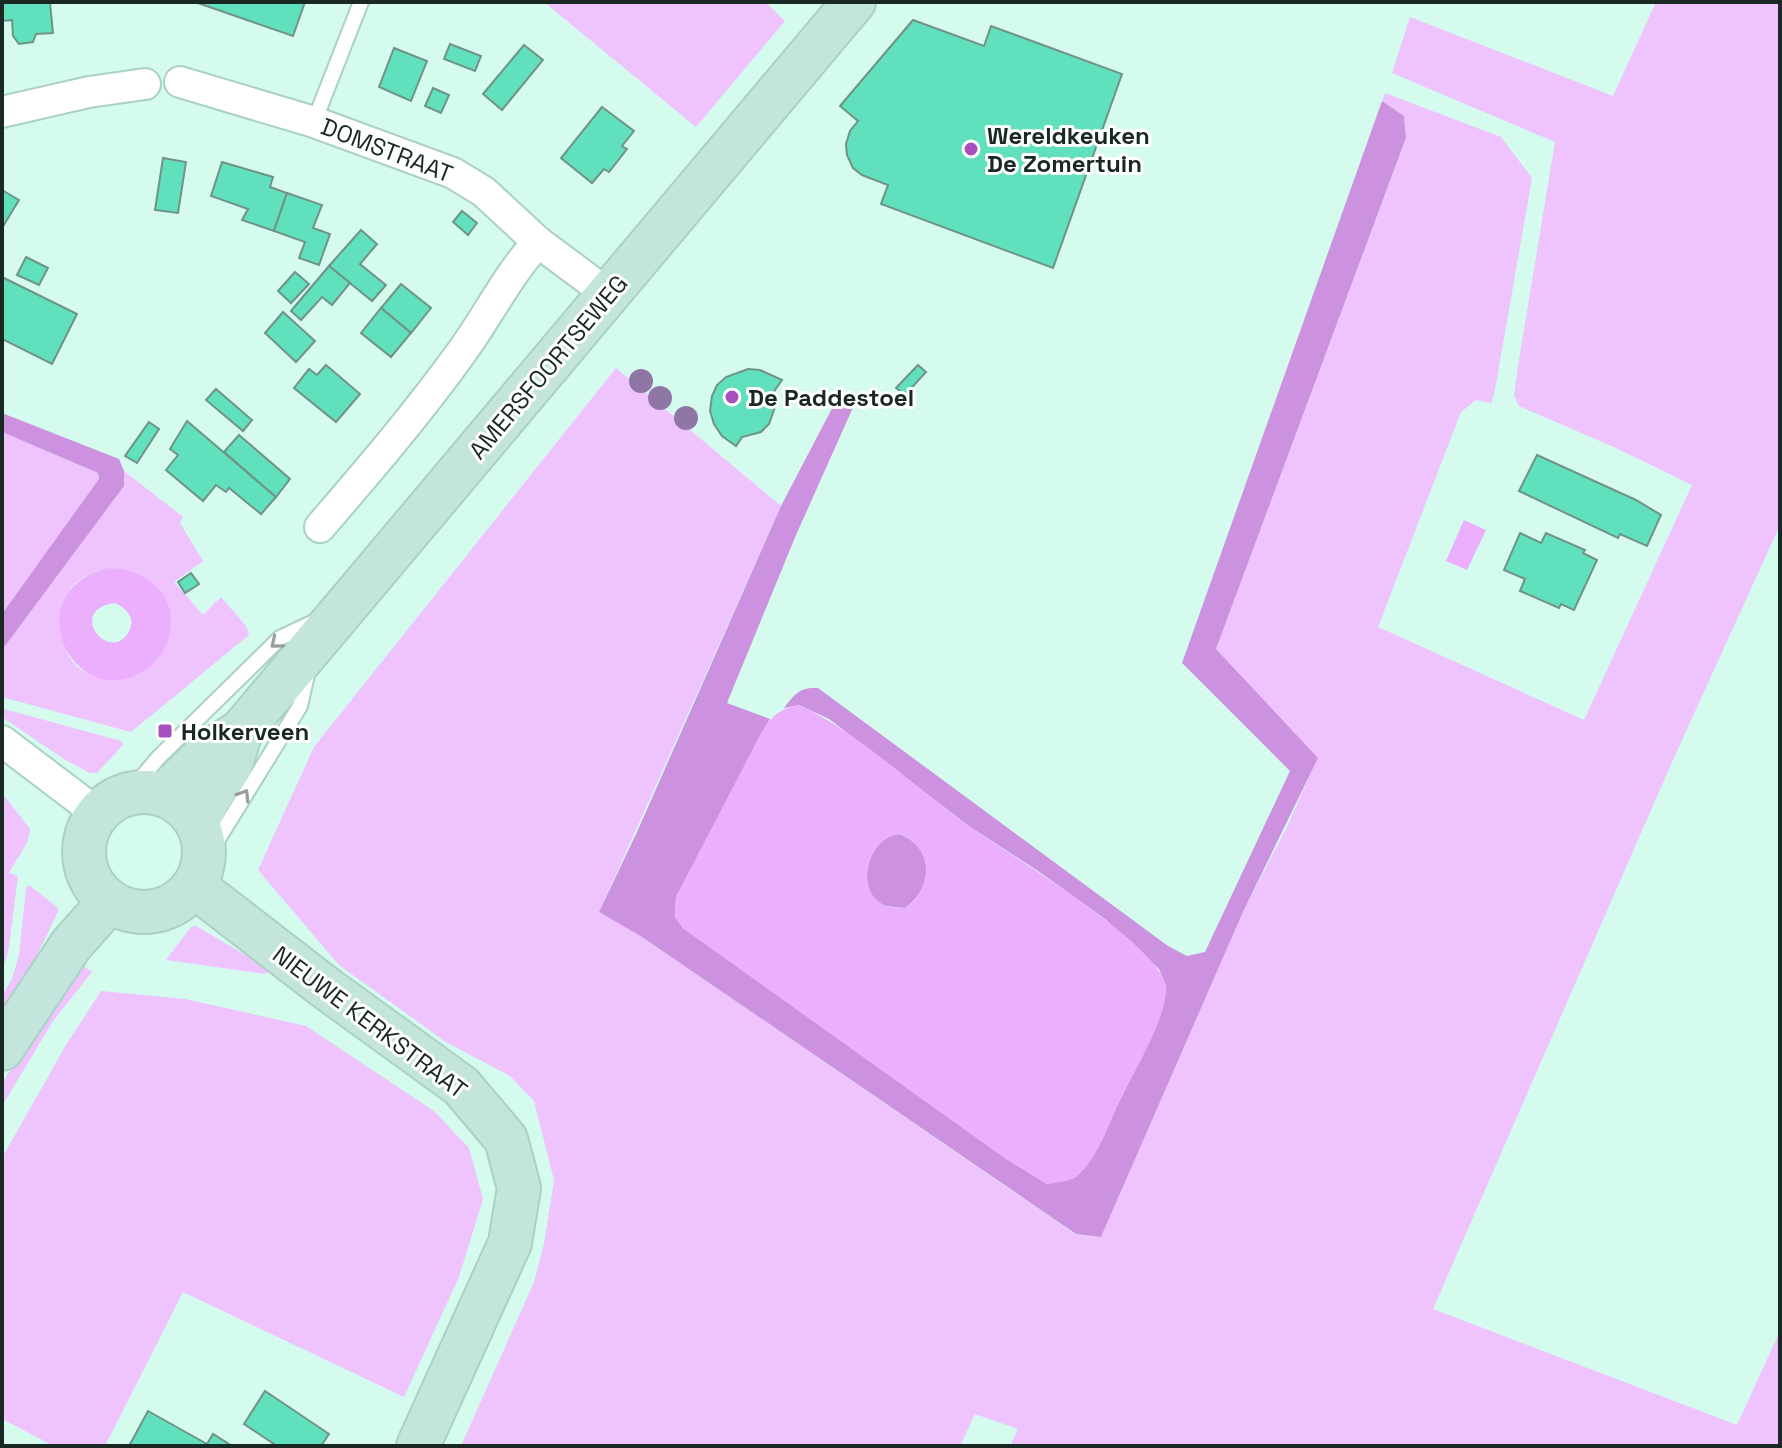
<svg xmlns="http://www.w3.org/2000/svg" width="1782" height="1448" font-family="'Space Grotesk',sans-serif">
<rect width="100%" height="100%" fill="#d4fbee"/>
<g fill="#efc3fd" fill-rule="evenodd">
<path d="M 544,2 L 765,2 L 785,21 L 696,127 Z"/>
<path d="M 1656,2 L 1780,2 L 1780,525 L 1672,762 L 1433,1309 L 1737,1425 L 1780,1331 L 1780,1446 L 1010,1446 L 1018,1429 L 975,1414 L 960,1446 L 461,1446 L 534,1282 L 544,1244 L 554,1180 L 534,1101 L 510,1076 L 446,1042 L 339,965 L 258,870 L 314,747 L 616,368 L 781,506 L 599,912 L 642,937 L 1075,1234 L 1101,1237 L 1243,912 L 1287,827 L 1317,759 L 1216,649 L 1406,139 L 1404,116 L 1382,101 L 1385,93 L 1501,137 L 1532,178 L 1494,395 L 1491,403 L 1476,400 L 1461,412 L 1378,627 L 1584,720 L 1692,485 L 1616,448 L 1519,406 L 1514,396 L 1517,372 L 1555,142 L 1392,73 L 1410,17 L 1613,96 Z"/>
<path d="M 2,432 L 98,473 L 99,480 L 2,614 Z"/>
<path d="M 124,471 L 183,517 L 180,523 L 203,561 L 174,582 L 203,615 L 221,597 L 246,626 L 249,635 L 131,732 L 2,697 L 2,650 L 124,486 ZM 108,568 C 140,579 155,577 169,609 C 165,623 158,659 149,667 C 128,687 80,682 68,654 C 65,647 65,636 64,629 C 59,593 73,577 108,568 Z"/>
<path d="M 4,709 L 121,741 L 123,745 L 97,773 L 90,773 L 64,759 L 2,717 Z"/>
<path d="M 2,793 L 30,829 C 30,844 16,859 9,873 L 18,876 L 9,947 L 2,974 Z"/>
<path d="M 29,885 L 58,908 L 58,912 L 33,963 L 2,1016 L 2,996 L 12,979 L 19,955 L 26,888 Z"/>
<path d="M 196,926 L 269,969 L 270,971 L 265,974 L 166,960 L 191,927 Z"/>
<path d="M 84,966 L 92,972 L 53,1021 L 2,1106 L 2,1083 L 56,999 Z"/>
<path d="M 101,991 L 185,999 L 306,1026 L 434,1111 L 469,1148 L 483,1199 L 459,1277 L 404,1397 L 183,1292 L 105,1446 L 54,1446 L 2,1419 L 2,1158 L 66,1045 Z"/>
</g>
<g fill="#cd92df">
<path d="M 1382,101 L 1404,116 L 1406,138 L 1216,649 L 1318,758 L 1243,912 L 1101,1237 L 1076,1234 L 642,937 L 599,912 L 637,832 L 781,506 L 840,393 L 855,403 L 796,535 L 727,703 L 770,719 L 676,897 L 675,917 L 683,928 L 1005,1158 L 1047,1184 L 1074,1178 L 1091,1159 L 1153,1033 L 1163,1005 L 1166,986 L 1159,969 L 1105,919 L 1038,871 L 970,827 L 829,719 L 799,705 L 784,708 C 795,694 799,687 818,688 L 1168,946 L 1187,956 L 1205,952 L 1290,771 L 1182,663 Z"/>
<path d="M 2,413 L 119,459 L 124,471 L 124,486 L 2,650 L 2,614 L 99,479 L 98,473 L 2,432 Z"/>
<path d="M 899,834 C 935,847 934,888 905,908 C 899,907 891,907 886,906 C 853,894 867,837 899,834 Z"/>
</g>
<g fill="#ebaffe" fill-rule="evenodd">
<path d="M 1464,520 L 1486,530 L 1467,570 L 1446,561 Z"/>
<path d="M 108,568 C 147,569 182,597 168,640 C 164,653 154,665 142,672 C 72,713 15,591 108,568 ZM 115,603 C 127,608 137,620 128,633 C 108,664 66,609 115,603 Z"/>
<path d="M 799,705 C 857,732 914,786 966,824 C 1004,852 1161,944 1166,987 C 1168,1015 1134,1072 1121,1098 C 1109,1123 1098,1159 1076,1177 C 1069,1182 1055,1182 1047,1184 L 1005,1158 L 683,928 L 675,917 L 676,897 L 760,735 C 770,718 778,709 799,705 ZM 899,834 C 935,847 934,888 905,908 C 899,907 891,908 886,906 C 853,893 867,837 899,834 Z"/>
</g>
<g fill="#61e0be" stroke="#709388" stroke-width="2">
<path d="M 2,2 L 55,2 L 50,3 L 53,33 L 36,34 L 33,42 L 19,44 L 13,36 L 12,20 L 2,21 Z"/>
<path d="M 195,2 L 305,2 L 293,36 Z"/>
<path d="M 913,20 L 984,46 L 991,26 L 1122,74 L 1053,268 L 881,204 L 888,185 L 862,175 L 853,168 L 847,155 L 846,144 L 850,131 L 858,121 L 840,106 Z"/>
<path d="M 450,44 L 481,56 L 475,71 L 444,59 Z"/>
<path d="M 524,45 L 543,60 L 502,110 L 483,94 Z"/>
<path d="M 394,48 L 427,61 L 411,101 L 379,87 Z"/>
<path d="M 433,88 L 449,95 L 441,113 L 425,106 Z"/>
<path d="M 602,107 L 634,131 L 622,146 L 627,149 L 609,172 L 604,169 L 592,183 L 561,158 Z"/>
<path d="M 163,158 L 186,162 L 178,213 L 155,210 Z"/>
<path d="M 222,162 L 273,177 L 270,187 L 287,193 L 274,231 L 242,220 L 248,209 L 211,196 Z"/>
<path d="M 2,190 L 19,200 L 2,228 Z"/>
<path d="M 287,193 L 322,205 L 313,228 L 330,234 L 319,265 L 299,258 L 305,242 L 274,231 Z"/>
<path d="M 462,211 L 477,223 L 468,235 L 453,222 Z"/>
<path d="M 361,230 L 377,244 L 360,264 L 386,285 L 372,301 L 329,266 Z"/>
<path d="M 26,257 L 48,268 L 39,285 L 17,275 Z"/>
<path d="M 329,266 L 350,283 L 332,305 L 322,297 L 301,320 L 291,311 Z"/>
<path d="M 295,272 L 309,284 L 291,303 L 278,291 Z"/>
<path d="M 2,277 L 77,314 L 52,364 L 2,339 Z"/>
<path d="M 401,284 L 431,308 L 411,333 L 381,308 Z"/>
<path d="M 381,308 L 411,333 L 391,357 L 361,333 Z"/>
<path d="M 283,312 L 315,341 L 296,362 L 265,333 Z"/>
<path d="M 326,365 L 360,394 L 336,422 L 294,388 L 309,369 L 317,375 Z"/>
<path d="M 918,365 L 926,372 L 905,395 L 896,388 Z"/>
<path d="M 748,369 L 760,370 L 782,380 L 773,393 L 776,404 L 769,424 L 761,432 L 742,437 L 736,446 L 722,436 L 714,424 L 710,411 L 712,396 L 717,385 L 726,377 Z"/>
<path d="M 216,389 L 252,420 L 243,431 L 206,400 Z"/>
<path d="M 187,421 L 276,497 L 261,514 L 229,488 L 226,492 L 216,485 L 203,501 L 166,470 L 178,455 L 170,449 Z"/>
<path d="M 149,422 L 159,429 L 137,463 L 125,456 Z"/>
<path d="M 239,435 L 290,479 L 276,497 L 224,452 Z"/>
<path d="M 1537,455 L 1636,500 L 1661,515 L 1647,546 L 1620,534 L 1618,538 L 1519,491 Z"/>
<path d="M 1520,533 L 1541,543 L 1546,533 L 1585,550 L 1583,553 L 1597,560 L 1574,610 L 1561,604 L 1559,608 L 1520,591 L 1525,579 L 1504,570 Z"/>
<path d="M 191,573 L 199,584 L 185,593 L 178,582 Z"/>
<path d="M 265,1391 L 329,1434 L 321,1446 L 277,1446 L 244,1424 Z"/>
<path d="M 148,1411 L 207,1444 L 213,1434 L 232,1446 L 129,1446 Z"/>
</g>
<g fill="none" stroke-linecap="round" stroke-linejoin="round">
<g stroke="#abd1c4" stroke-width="18">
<g id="lane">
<path d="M 314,122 L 361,2"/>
<path d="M 128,794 L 158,758 L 280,638 L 316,621"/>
<path d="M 204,862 L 300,706 L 308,670"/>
</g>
</g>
<g stroke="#abd1c4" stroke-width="34">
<g id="street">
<path d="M 180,82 L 314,122 L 453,173 L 484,192 L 538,242 L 608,294"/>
<path d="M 2,112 L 89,92 L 145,84"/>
<path d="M 320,527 C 369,470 417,414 461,353 C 488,316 507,276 538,242"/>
<path d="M 2,741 L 97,813"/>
</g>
</g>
<g stroke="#abd1c4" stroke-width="46">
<g id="secondary">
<circle cx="144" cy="852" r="60"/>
<path d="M 164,795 L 208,752 L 241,731 L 854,2"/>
<path d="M 197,823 L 209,798 L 231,765 L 241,731"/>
<path d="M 194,886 L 326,988 L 461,1086 L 506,1139 L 519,1188 L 510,1243 L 418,1446"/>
<path d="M 2,1049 L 71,945 L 109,902"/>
</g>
</g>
<use href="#lane" stroke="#fff" stroke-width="14"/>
<use href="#street" stroke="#fff" stroke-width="30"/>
<use href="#secondary" stroke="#c4e5dc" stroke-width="42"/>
</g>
<g fill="#8f76a5">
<circle cx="641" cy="381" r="12"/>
<circle cx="660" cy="398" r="12"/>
<circle cx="686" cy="418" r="12"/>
</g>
<defs><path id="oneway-chevron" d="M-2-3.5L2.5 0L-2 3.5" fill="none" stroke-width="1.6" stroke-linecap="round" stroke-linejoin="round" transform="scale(2)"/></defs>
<g stroke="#989e9c">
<use href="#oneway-chevron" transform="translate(276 643) rotate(141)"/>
<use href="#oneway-chevron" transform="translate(244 795) rotate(-58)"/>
</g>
<g fill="#a651bf" stroke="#fff" stroke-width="3">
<circle cx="971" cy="149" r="8"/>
<circle cx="732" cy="397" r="8"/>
<rect x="157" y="723" width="16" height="16" rx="4"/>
</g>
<g text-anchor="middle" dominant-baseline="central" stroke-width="6" stroke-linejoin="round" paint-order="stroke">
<g font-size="24" font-weight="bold" fill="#192823" stroke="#fff" text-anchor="start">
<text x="987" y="135">Wereldkeuken<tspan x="987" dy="28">De Zomertuin</tspan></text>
<text x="748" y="397">De Paddestoel</text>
<text x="181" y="731">Holkerveen</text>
</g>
<g font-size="24" fill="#192823" stroke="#fff">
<text transform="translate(387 150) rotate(21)">DOMSTRAAT</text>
<text transform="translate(548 367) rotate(-50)">AMERSFOORTSEWEG</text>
<text transform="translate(370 1022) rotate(37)">NIEUWE KERKSTRAAT</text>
</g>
</g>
<rect width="1782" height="1448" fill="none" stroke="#192823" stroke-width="8"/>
</svg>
